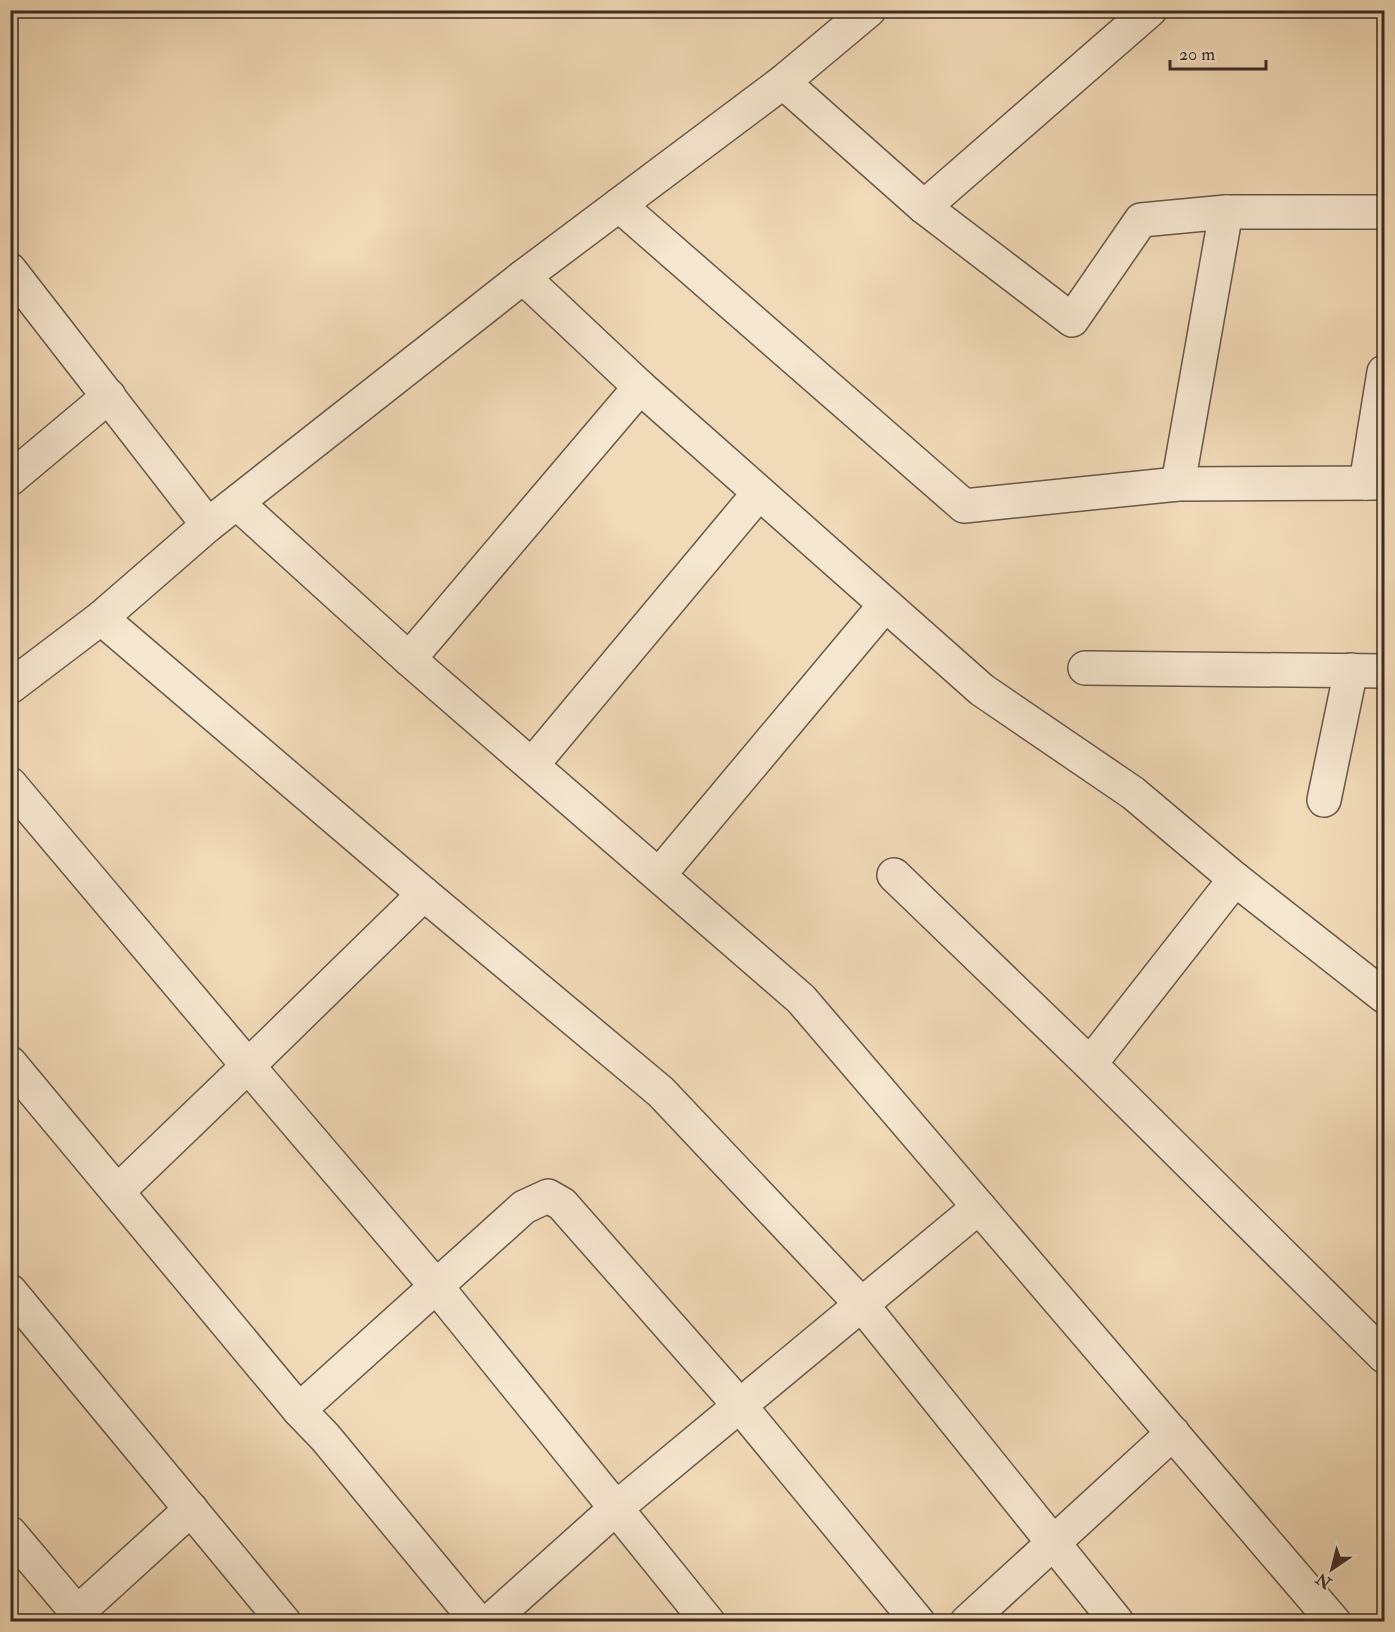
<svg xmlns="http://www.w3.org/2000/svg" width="1395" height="1632" font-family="'IM FELL Double Pica',serif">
<rect width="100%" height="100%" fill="#f1dab7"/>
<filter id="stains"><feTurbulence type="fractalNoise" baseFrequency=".00333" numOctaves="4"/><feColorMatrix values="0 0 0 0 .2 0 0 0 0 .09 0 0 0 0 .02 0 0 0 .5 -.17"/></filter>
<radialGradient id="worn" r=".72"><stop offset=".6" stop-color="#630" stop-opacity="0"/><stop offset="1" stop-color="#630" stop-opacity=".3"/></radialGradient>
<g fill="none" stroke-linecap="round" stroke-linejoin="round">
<g stroke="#69584a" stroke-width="36">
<g id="minor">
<path d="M 783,82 L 924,207 L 1072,320 L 1141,220 L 1226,212 L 1384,212"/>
<path d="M 619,205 L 964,506 L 1178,484 L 1384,483"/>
<path d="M 924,207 L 1150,10"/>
<path d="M 10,270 L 208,525"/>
<path d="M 523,277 L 640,387 L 982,690 L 1133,793 L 1235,879 L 1384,996"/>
<path d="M 10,479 L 109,396"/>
<path d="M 1366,483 L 1384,372"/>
<path d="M 1178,484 L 1226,212"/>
<path d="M 237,503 L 409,659 L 801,999 L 1334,1622"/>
<path d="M 101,618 L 424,894 L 661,1092 L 862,1305 L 1117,1622"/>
<path d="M 409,659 L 640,387"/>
<path d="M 1085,668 L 1384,671"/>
<path d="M 10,687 L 101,618 L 208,525 L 523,277 L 783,82 L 869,10"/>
<path d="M 532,765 L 759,493"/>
<path d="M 10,784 L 248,1066 L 436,1286 L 708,1622"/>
<path d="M 1324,800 L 1351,670"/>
<path d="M 659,875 L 885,605"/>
<path d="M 894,875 L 1090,1064 L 1384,1356"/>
<path d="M 10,1063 L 299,1410 L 325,1437 L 478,1622"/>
<path d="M 1090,1064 L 1235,879"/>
<path d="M 118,1191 L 248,1066 L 424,894"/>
<path d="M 10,1291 L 284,1622"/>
<path d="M 299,1410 L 524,1207 L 548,1196 L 562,1204 L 740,1406 L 918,1622"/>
<path d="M 10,1533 L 85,1622"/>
<path d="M 77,1613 L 191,1509"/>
<path d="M 489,1622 L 615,1509 L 979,1207"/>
<path d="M 967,1622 L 1173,1433"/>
</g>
</g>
<use href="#minor" stroke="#f6e7d0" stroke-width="33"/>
</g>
<rect width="1395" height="1632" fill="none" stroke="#f1dab7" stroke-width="36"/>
<rect x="12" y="12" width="1371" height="1608" fill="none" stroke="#3c2c25" stroke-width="3"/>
<rect x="18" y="18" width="1359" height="1596" fill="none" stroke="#3c2c25" stroke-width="1.5"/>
<g transform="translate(1332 1569) rotate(215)" stroke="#f6e7d0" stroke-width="4.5" paint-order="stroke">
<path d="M0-4.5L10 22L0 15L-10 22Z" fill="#3c2c25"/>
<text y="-9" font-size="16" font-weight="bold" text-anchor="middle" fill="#3c2c25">N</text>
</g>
<path d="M1170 60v9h96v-9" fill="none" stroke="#3c2c25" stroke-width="3"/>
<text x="1179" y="60" font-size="18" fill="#3c2c25" stroke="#f6e7d0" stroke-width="4.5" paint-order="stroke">20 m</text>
<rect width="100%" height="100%" filter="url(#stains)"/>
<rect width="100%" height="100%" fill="url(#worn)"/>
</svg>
